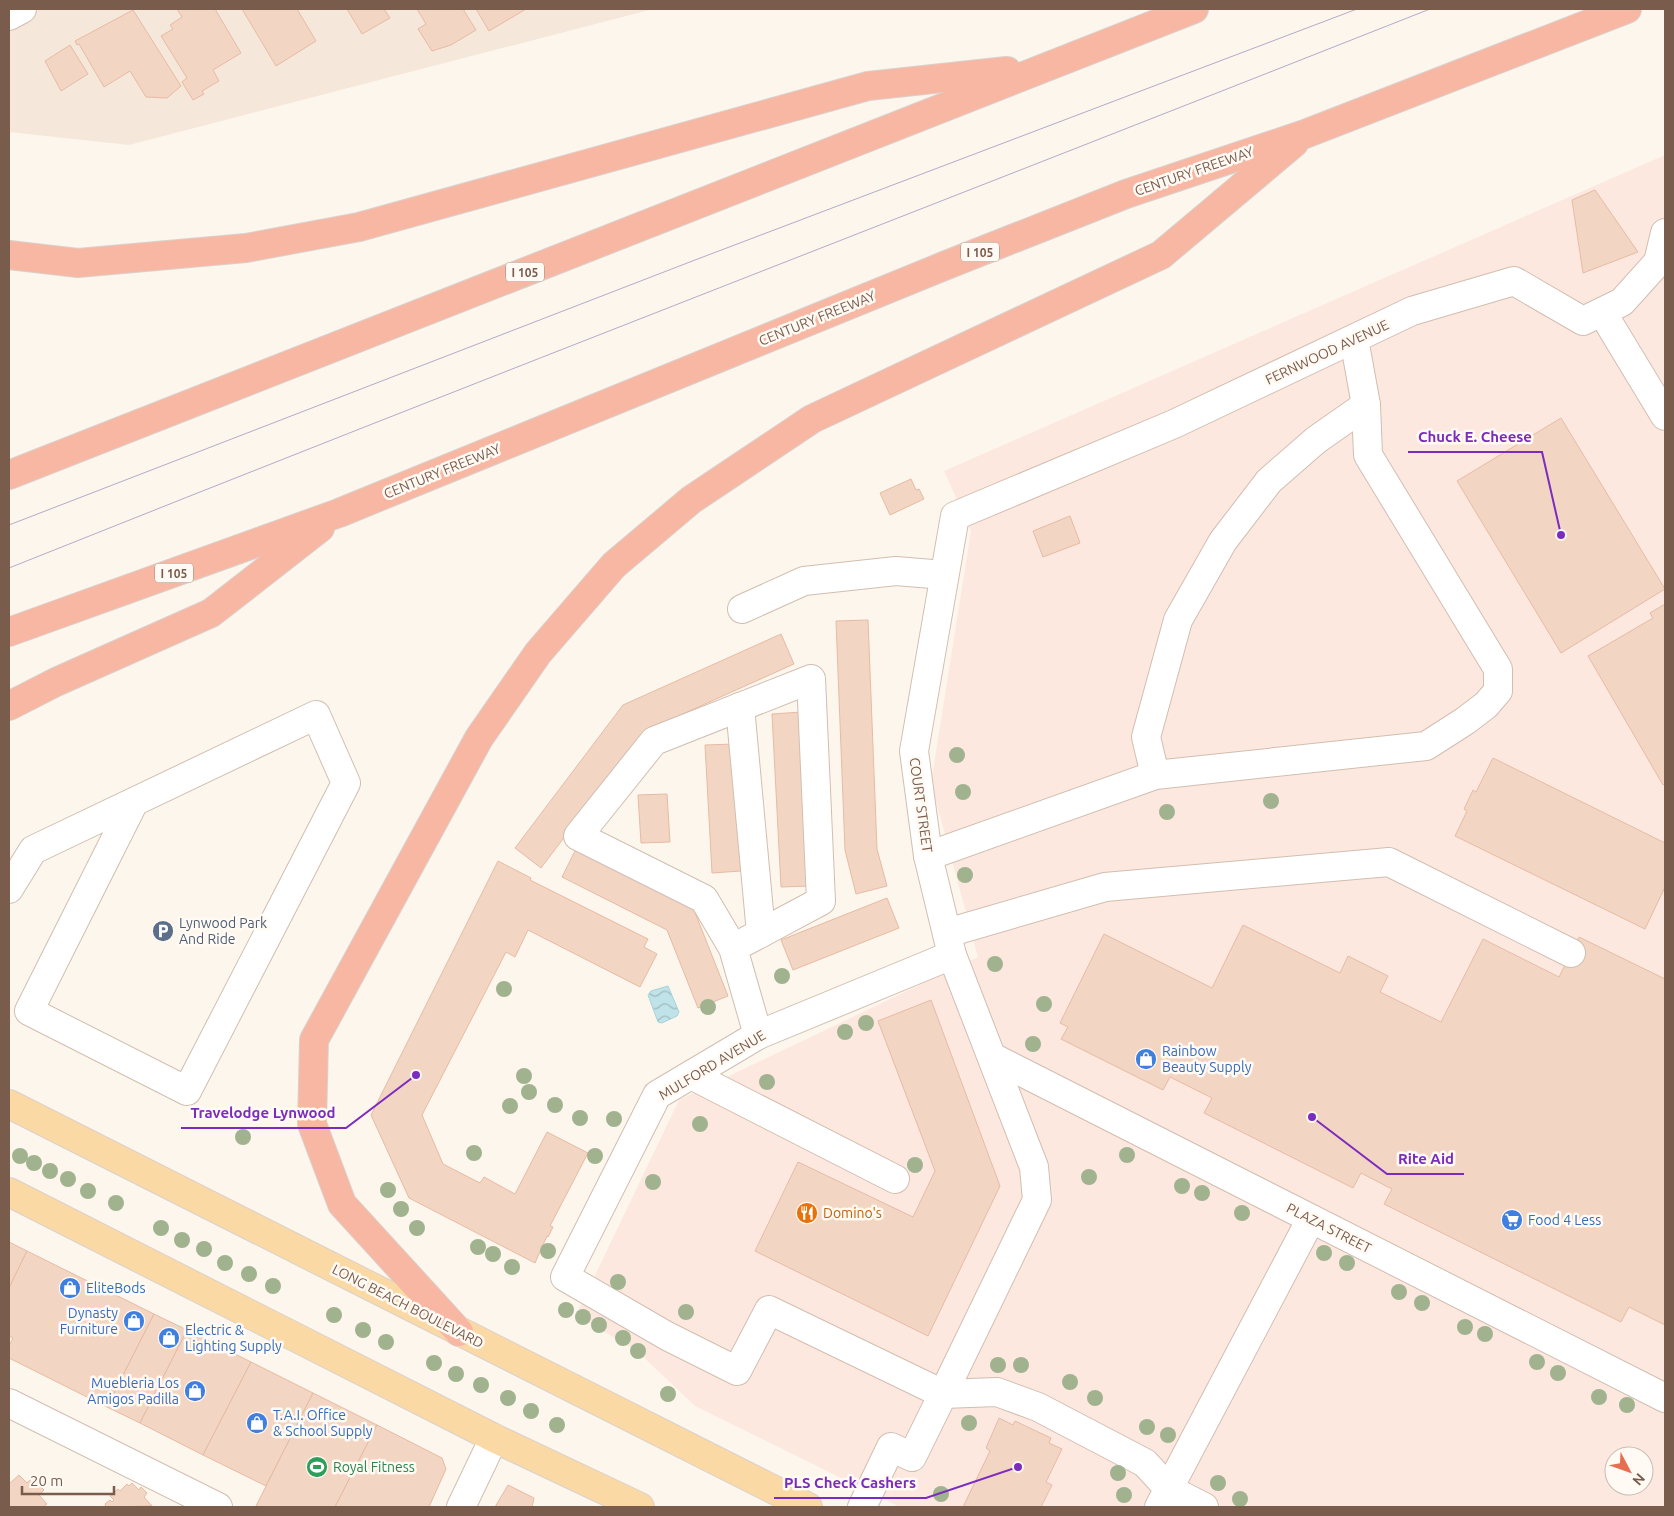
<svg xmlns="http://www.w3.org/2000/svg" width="1674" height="1516" font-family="Ubuntu,sans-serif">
<defs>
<pattern id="water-waves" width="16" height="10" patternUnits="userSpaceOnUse" patternTransform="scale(1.25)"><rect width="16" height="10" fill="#bfe3e8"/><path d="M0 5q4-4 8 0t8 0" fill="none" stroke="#a0bbbe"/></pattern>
</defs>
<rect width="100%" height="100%" fill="#fdf6ec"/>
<path fill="#f5e8da" d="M 9,9 L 653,9 L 129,145 L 9,132 Z"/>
<path fill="#fde8e0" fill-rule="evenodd" d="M 1665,155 L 1665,1507 L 900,1507 L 695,1406 L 637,1351 L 576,1315 L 679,1100 L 978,957 L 931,783 L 971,531 L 944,471 ZM 1614,1456 L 1644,1456 L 1644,1486 L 1614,1486 Z"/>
<path fill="url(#water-waves)" stroke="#a5d3da" d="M 668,986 L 679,1012 L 677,1016 L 662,1023 L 658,1022 L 648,995 L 651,991 Z"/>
<g fill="#f3d5c3" stroke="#e6bba3">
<path d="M 177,9 L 215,9 L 241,53 L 213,70 L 219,81 L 202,91 L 204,94 L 193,100 L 182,82 L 187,78 L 161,36 L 173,29 L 170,25 L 182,17 Z"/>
<path d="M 242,9 L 297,9 L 316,41 L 276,66 Z"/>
<path d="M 347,9 L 384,9 L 390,18 L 362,34 Z"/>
<path d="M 417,9 L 463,9 L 476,30 L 451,45 L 432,51 L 418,29 L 426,24 Z"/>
<path d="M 476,9 L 526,9 L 489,31 Z"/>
<path d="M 133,10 L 181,86 L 167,98 L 146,97 L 130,71 L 104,87 L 79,44 L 77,45 L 75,41 Z"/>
<path d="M 70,45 L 88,74 L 61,91 L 45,61 Z"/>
<path d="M 1595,190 L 1638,252 L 1583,273 L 1572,200 Z"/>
<path d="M 1561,418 L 1665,589 L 1561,653 L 1457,481 Z"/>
<path d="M 911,479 L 916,490 L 919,489 L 924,499 L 890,515 L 880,493 Z"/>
<path d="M 1070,516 L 1080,543 L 1043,557 L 1033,531 Z"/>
<path d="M 1665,604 L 1665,784 L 1663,785 L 1588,656 L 1653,618 L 1650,613 Z"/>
<path d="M 868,620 L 877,849 L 887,886 L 856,894 L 845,850 L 836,621 Z"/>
<path d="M 781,634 L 794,664 L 645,731 L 541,868 L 515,848 L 623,705 Z"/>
<path d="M 802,712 L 810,886 L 781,887 L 772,714 Z"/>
<path d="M 734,744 L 741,871 L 712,873 L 705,745 Z"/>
<path d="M 1493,758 L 1665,843 L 1665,887 L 1645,929 L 1455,836 L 1467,811 L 1464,809 L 1473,790 L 1476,792 Z"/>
<path d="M 667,794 L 670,842 L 641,843 L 638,795 Z"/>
<path d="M 576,849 L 692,905 L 728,996 L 698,1008 L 667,930 L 562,877 Z"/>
<path d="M 498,861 L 531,878 L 530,880 L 648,939 L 644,947 L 657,954 L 640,987 L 528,930 L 515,957 L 506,952 L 422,1115 L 443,1164 L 480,1183 L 484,1177 L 515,1194 L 547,1132 L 588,1153 L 550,1226 L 553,1227 L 548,1237 L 547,1236 L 535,1263 L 409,1198 L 371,1115 Z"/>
<path d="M 887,898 L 899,928 L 793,970 L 781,940 Z"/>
<path d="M 1243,925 L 1340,973 L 1348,956 L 1388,976 L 1380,992 L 1441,1022 L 1483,939 L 1559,977 L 1579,937 L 1665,979 L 1665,1325 L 1629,1307 L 1621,1322 L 1384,1204 L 1392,1189 L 1361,1173 L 1353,1188 L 1204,1113 L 1212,1098 L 1170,1077 L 1163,1090 L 1061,1039 L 1068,1027 L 1060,1023 L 1104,934 L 1212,988 Z"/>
<path d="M 931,1000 L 1000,1186 L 928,1336 L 755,1251 L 798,1162 L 913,1217 L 935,1171 L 878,1021 Z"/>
<path d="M 9,1242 L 27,1251 L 9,1288 Z"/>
<path d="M 27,1251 L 154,1314 L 107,1407 L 9,1358 L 9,1346 L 13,1338 L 9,1336 L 9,1288 Z"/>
<path d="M 154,1314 L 187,1330 L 140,1423 L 107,1407 Z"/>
<path d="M 187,1330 L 251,1362 L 203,1455 L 140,1423 Z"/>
<path d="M 251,1362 L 313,1393 L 266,1486 L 203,1455 Z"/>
<path d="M 313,1393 L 377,1425 L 335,1507 L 258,1507 L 256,1506 Z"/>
<path d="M 999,1418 L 1013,1425 L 1015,1421 L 1051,1438 L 1049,1443 L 1062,1449 L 1046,1482 L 1052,1485 L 1041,1507 L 963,1507 L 990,1451 L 986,1448 Z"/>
<path d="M 377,1425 L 442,1458 L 446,1469 L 429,1507 L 335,1507 Z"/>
<path d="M 19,1475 L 27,1483 L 32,1478 L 44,1490 L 39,1495 L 47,1504 L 43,1507 L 9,1507 L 9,1484 Z"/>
<path d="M 132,1483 L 139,1490 L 141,1487 L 147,1493 L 144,1497 L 152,1506 L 106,1507 L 105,1504 L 110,1500 L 112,1502 L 114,1500 L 110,1496 L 118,1489 L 120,1491 L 127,1484 L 129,1486 Z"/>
<path d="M 508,1485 L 534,1498 L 532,1507 L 495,1507 Z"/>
</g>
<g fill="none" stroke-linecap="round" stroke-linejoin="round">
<g stroke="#d1beb0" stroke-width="30">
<g id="minor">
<path d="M 9,16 L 22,9"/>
<path d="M 1602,312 L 1665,416"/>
<path d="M 742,609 L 804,581 L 896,571 L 944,575"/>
<path d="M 740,707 L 761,933"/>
<path d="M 1155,775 L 1146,737 L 1178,620 L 1223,541 L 1269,481 L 1316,440 L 1366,405"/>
<path d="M 928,856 L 1155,775 L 1426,746 L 1465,721 L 1486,705 L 1498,691 L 1498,669 L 1368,455 L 1366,405 L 1354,339"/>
<path d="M 9,889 L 33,850 L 316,715 L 346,783 L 187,1091 L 29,1011 L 134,802"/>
<path d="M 947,933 L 1105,887 L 1389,862 L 1571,953"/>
<path d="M 733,948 L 821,901 L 811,679 L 654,741 L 578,836 L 704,899 L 733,948 L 758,1035"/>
<path d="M 992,1057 L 1665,1398"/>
<path d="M 691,1075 L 895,1179"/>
<path d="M 9,1403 L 218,1507"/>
<path d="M 461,1507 L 494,1438"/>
<path d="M 862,1507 L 891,1447 L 912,1457 L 943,1394 L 769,1310 L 737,1371 L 667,1336 L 565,1277 L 657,1095 L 758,1035 L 952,955"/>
<path d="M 1159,1507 L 1311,1219"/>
<path d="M 1204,1507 L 1169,1489 L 1145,1463 L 1038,1407 L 997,1392 L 943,1394 L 1037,1200 L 1034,1167 L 952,955 L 928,856 L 914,751 L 955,516 L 1174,424 L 1412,311 L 1514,281 L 1583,321 L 1622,302 L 1658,262 L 1665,233"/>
</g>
</g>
<g stroke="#dad1cd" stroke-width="30">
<g id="major">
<path d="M 9,1104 L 808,1507"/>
<path d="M 9,1192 L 494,1438 L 640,1507"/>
</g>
</g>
<g stroke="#dad1cd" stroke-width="30">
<g id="highway">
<path d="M 9,255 L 78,263 L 246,248 L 359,227 L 868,86 L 1007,71"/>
<path d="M 9,475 L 1194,9"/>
<path d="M 9,632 L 339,513 L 944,266 L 1126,194 L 1305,134 L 1627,9"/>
<path d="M 9,706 L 56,682 L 211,613 L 320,528"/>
<path d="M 459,1332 L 342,1204 L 312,1124 L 314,1040 L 479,738 L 538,653 L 614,565 L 691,500 L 812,419 L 1161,255 L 1294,143"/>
</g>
</g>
<use href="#minor" stroke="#fff" stroke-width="28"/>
<use href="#major" stroke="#fbd9a5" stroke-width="28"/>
<use href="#highway" stroke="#f7b7a3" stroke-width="28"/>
<g stroke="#b9a8c9" stroke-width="1">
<path d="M 9,525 L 695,260 L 1357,9"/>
<path d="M 9,568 C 482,379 957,196 1430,9"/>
</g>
</g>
<g fill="#a0b28e">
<circle cx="957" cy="755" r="8"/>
<circle cx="963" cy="792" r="8"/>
<circle cx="1271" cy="801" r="8"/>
<circle cx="1167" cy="812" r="8"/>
<circle cx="965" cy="875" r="8"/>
<circle cx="995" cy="964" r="8"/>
<circle cx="782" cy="976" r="8"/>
<circle cx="504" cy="989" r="8"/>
<circle cx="1044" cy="1004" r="8"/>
<circle cx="708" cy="1007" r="8"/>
<circle cx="866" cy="1023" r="8"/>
<circle cx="845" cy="1032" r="8"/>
<circle cx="1033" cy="1044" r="8"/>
<circle cx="524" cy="1076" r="8"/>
<circle cx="767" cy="1082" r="8"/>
<circle cx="529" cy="1092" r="8"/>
<circle cx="555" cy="1105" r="8"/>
<circle cx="510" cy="1106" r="8"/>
<circle cx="580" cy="1118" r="8"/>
<circle cx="614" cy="1119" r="8"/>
<circle cx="700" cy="1124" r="8"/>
<circle cx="243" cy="1137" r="8"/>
<circle cx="474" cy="1153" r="8"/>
<circle cx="1127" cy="1155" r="8"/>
<circle cx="20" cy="1156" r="8"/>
<circle cx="595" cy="1156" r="8"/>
<circle cx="34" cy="1163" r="8"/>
<circle cx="915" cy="1165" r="8"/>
<circle cx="50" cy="1171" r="8"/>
<circle cx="1089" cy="1177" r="8"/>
<circle cx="68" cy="1179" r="8"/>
<circle cx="653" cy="1182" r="8"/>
<circle cx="1182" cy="1186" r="8"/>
<circle cx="388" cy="1190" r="8"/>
<circle cx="88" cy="1191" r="8"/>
<circle cx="1202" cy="1193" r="8"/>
<circle cx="116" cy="1203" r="8"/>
<circle cx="401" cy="1209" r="8"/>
<circle cx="1242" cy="1213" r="8"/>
<circle cx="161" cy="1228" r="8"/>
<circle cx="417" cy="1228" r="8"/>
<circle cx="182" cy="1240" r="8"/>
<circle cx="478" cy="1247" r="8"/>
<circle cx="204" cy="1249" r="8"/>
<circle cx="548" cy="1251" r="8"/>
<circle cx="1324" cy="1253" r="8"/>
<circle cx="493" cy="1254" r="8"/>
<circle cx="225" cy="1263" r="8"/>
<circle cx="1347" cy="1263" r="8"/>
<circle cx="512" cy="1267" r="8"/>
<circle cx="249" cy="1274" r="8"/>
<circle cx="618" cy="1282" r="8"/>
<circle cx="273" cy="1286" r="8"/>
<circle cx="1399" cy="1292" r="8"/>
<circle cx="1422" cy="1303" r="8"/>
<circle cx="566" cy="1310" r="8"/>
<circle cx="686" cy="1312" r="8"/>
<circle cx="334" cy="1315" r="8"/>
<circle cx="583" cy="1317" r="8"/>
<circle cx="599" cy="1325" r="8"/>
<circle cx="1465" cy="1327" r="8"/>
<circle cx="363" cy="1330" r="8"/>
<circle cx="1485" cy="1334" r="8"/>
<circle cx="623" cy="1338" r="8"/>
<circle cx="386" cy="1342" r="8"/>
<circle cx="638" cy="1351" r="8"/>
<circle cx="1537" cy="1362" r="8"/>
<circle cx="434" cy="1363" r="8"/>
<circle cx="998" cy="1365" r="8"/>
<circle cx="1021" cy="1365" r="8"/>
<circle cx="1558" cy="1373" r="8"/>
<circle cx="456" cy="1374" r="8"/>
<circle cx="1070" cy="1382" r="8"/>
<circle cx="481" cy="1385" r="8"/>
<circle cx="668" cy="1394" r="8"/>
<circle cx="1599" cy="1397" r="8"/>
<circle cx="508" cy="1398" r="8"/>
<circle cx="1095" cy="1398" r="8"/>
<circle cx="1627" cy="1405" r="8"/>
<circle cx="531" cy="1411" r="8"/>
<circle cx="969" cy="1423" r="8"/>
<circle cx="557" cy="1425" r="8"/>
<circle cx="1147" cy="1427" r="8"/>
<circle cx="1168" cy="1435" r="8"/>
<circle cx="1118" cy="1473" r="8"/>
<circle cx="1218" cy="1483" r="8"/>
<circle cx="941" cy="1494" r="8"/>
<circle cx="1124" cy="1495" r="8"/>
<circle cx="1240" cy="1499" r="8"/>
</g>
<defs>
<g id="parking-disc" transform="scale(1.125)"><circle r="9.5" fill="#5c6f8a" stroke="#fffaf3"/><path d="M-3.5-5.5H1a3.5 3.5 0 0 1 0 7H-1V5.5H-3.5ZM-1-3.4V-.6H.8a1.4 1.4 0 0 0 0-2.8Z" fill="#fff"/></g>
<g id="shop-disc" transform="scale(1.125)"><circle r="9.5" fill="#3f7fe0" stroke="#fffaf3"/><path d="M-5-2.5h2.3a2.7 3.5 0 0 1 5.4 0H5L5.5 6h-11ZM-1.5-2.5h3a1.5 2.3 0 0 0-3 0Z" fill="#fff"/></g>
<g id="restaurant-disc" transform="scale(1.125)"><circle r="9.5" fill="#e8710a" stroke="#fffaf3"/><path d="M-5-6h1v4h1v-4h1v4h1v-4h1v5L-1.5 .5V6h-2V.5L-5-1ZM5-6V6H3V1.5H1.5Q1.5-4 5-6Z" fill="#fff"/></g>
<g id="supermarket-disc" transform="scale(1.125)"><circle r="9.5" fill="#3f7fe0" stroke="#fffaf3"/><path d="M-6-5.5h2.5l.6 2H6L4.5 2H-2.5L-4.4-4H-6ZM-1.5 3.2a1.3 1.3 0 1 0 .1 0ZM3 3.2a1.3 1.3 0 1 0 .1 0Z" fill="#fff"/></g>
<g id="stadium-disc" transform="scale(1.125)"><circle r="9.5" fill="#2e9e5b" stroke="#fffaf3"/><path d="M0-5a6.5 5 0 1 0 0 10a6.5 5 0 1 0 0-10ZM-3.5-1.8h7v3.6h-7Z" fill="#fff"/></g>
</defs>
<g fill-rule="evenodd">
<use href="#parking-disc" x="163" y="931"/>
<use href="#shop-disc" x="1146" y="1059"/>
<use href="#restaurant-disc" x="807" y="1213"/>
<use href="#supermarket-disc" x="1512" y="1220"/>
<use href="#shop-disc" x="70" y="1288"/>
<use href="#shop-disc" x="134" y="1321"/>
<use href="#shop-disc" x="169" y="1338"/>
<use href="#shop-disc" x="195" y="1391"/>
<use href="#shop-disc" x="257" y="1423"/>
<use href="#stadium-disc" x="317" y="1467"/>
</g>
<g text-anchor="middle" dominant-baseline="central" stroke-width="5" stroke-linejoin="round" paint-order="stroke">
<g fill="#fffaf3" stroke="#a28b7f" stroke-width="1">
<rect x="961" y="242.5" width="38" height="19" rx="4"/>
<rect x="506" y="262.5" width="38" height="19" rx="4"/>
<rect x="155" y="563.5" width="38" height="19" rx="4"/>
</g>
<g font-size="12" font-weight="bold" fill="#7a5c4d">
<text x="980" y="252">I 105</text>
<text x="525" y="272">I 105</text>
<text x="174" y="573">I 105</text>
</g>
<g font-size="14" fill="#7a5c4d" stroke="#fffaf3">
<text transform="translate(1194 171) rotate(-19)">CENTURY FREEWAY</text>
<text transform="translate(817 318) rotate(-22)">CENTURY FREEWAY</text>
<text transform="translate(1327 352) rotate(-25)">FERNWOOD AVENUE</text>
<text transform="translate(442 471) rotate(-22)">CENTURY FREEWAY</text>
<text transform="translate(921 805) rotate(82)">COURT STREET</text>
<text transform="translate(712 1065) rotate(-31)">MULFORD AVENUE</text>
<text transform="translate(1329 1228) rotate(27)">PLAZA STREET</text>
<text transform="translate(408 1306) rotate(27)">LONG BEACH BOULEVARD</text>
</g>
<g font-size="14" fill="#4e5e75" stroke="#fffaf3" text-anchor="start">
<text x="179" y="923">Lynwood Park<tspan x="179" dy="16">And Ride</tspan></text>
</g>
<g font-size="14" fill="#366cbe" stroke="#fffaf3" text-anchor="start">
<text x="1162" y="1051">Rainbow<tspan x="1162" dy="16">Beauty Supply</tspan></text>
<text x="1528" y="1220">Food 4 Less</text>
<text x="86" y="1288">EliteBods</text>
<text x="118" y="1313" text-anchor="end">Dynasty<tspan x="118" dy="16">Furniture</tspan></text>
<text x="185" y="1330">Electric &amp;<tspan x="185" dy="16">Lighting Supply</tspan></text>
<text x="179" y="1383" text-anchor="end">Muebleria Los<tspan x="179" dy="16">Amigos Padilla</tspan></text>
<text x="273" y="1415">T.A.I. Office<tspan x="273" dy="16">&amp; School Supply</tspan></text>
</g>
<g font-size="14" fill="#c56008" stroke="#fffaf3" text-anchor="start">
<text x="823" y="1213">Domino's</text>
</g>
<g font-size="14" fill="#27864d" stroke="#fffaf3" text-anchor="start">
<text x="333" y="1467">Royal Fitness</text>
</g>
</g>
<path fill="none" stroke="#7b2cbf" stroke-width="2" d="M1561 535L1542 452H1408M416 1075L346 1128H181M1312 1117L1387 1174H1464M1018 1467L926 1498H774"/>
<g fill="#7b2cbf" stroke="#fffaf3" stroke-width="2">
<circle cx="1561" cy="535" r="5"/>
<circle cx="416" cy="1075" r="5"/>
<circle cx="1312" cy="1117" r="5"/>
<circle cx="1018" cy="1467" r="5"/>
</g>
<g font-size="15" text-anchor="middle" font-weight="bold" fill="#7b2cbf" stroke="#fffaf3" stroke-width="5" stroke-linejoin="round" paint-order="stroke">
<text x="1475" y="442">Chuck E. Cheese</text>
<text x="263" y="1118">Travelodge Lynwood</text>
<text x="1426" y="1164">Rite Aid</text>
<text x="850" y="1488">PLS Check Cashers</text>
</g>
<rect width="1674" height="1516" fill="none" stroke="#7a5c4d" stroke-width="20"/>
<g transform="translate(1629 1471) rotate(131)"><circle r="24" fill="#fffaf3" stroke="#cabbb1"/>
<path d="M0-4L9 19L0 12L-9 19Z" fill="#e76f51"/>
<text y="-8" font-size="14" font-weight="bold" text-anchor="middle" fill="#7a5c4d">N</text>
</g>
<path d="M22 1486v8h92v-8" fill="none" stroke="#7a5c4d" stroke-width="2.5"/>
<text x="30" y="1486" font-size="15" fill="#7a5c4d" stroke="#fffaf3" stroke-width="4" paint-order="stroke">20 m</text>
</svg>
